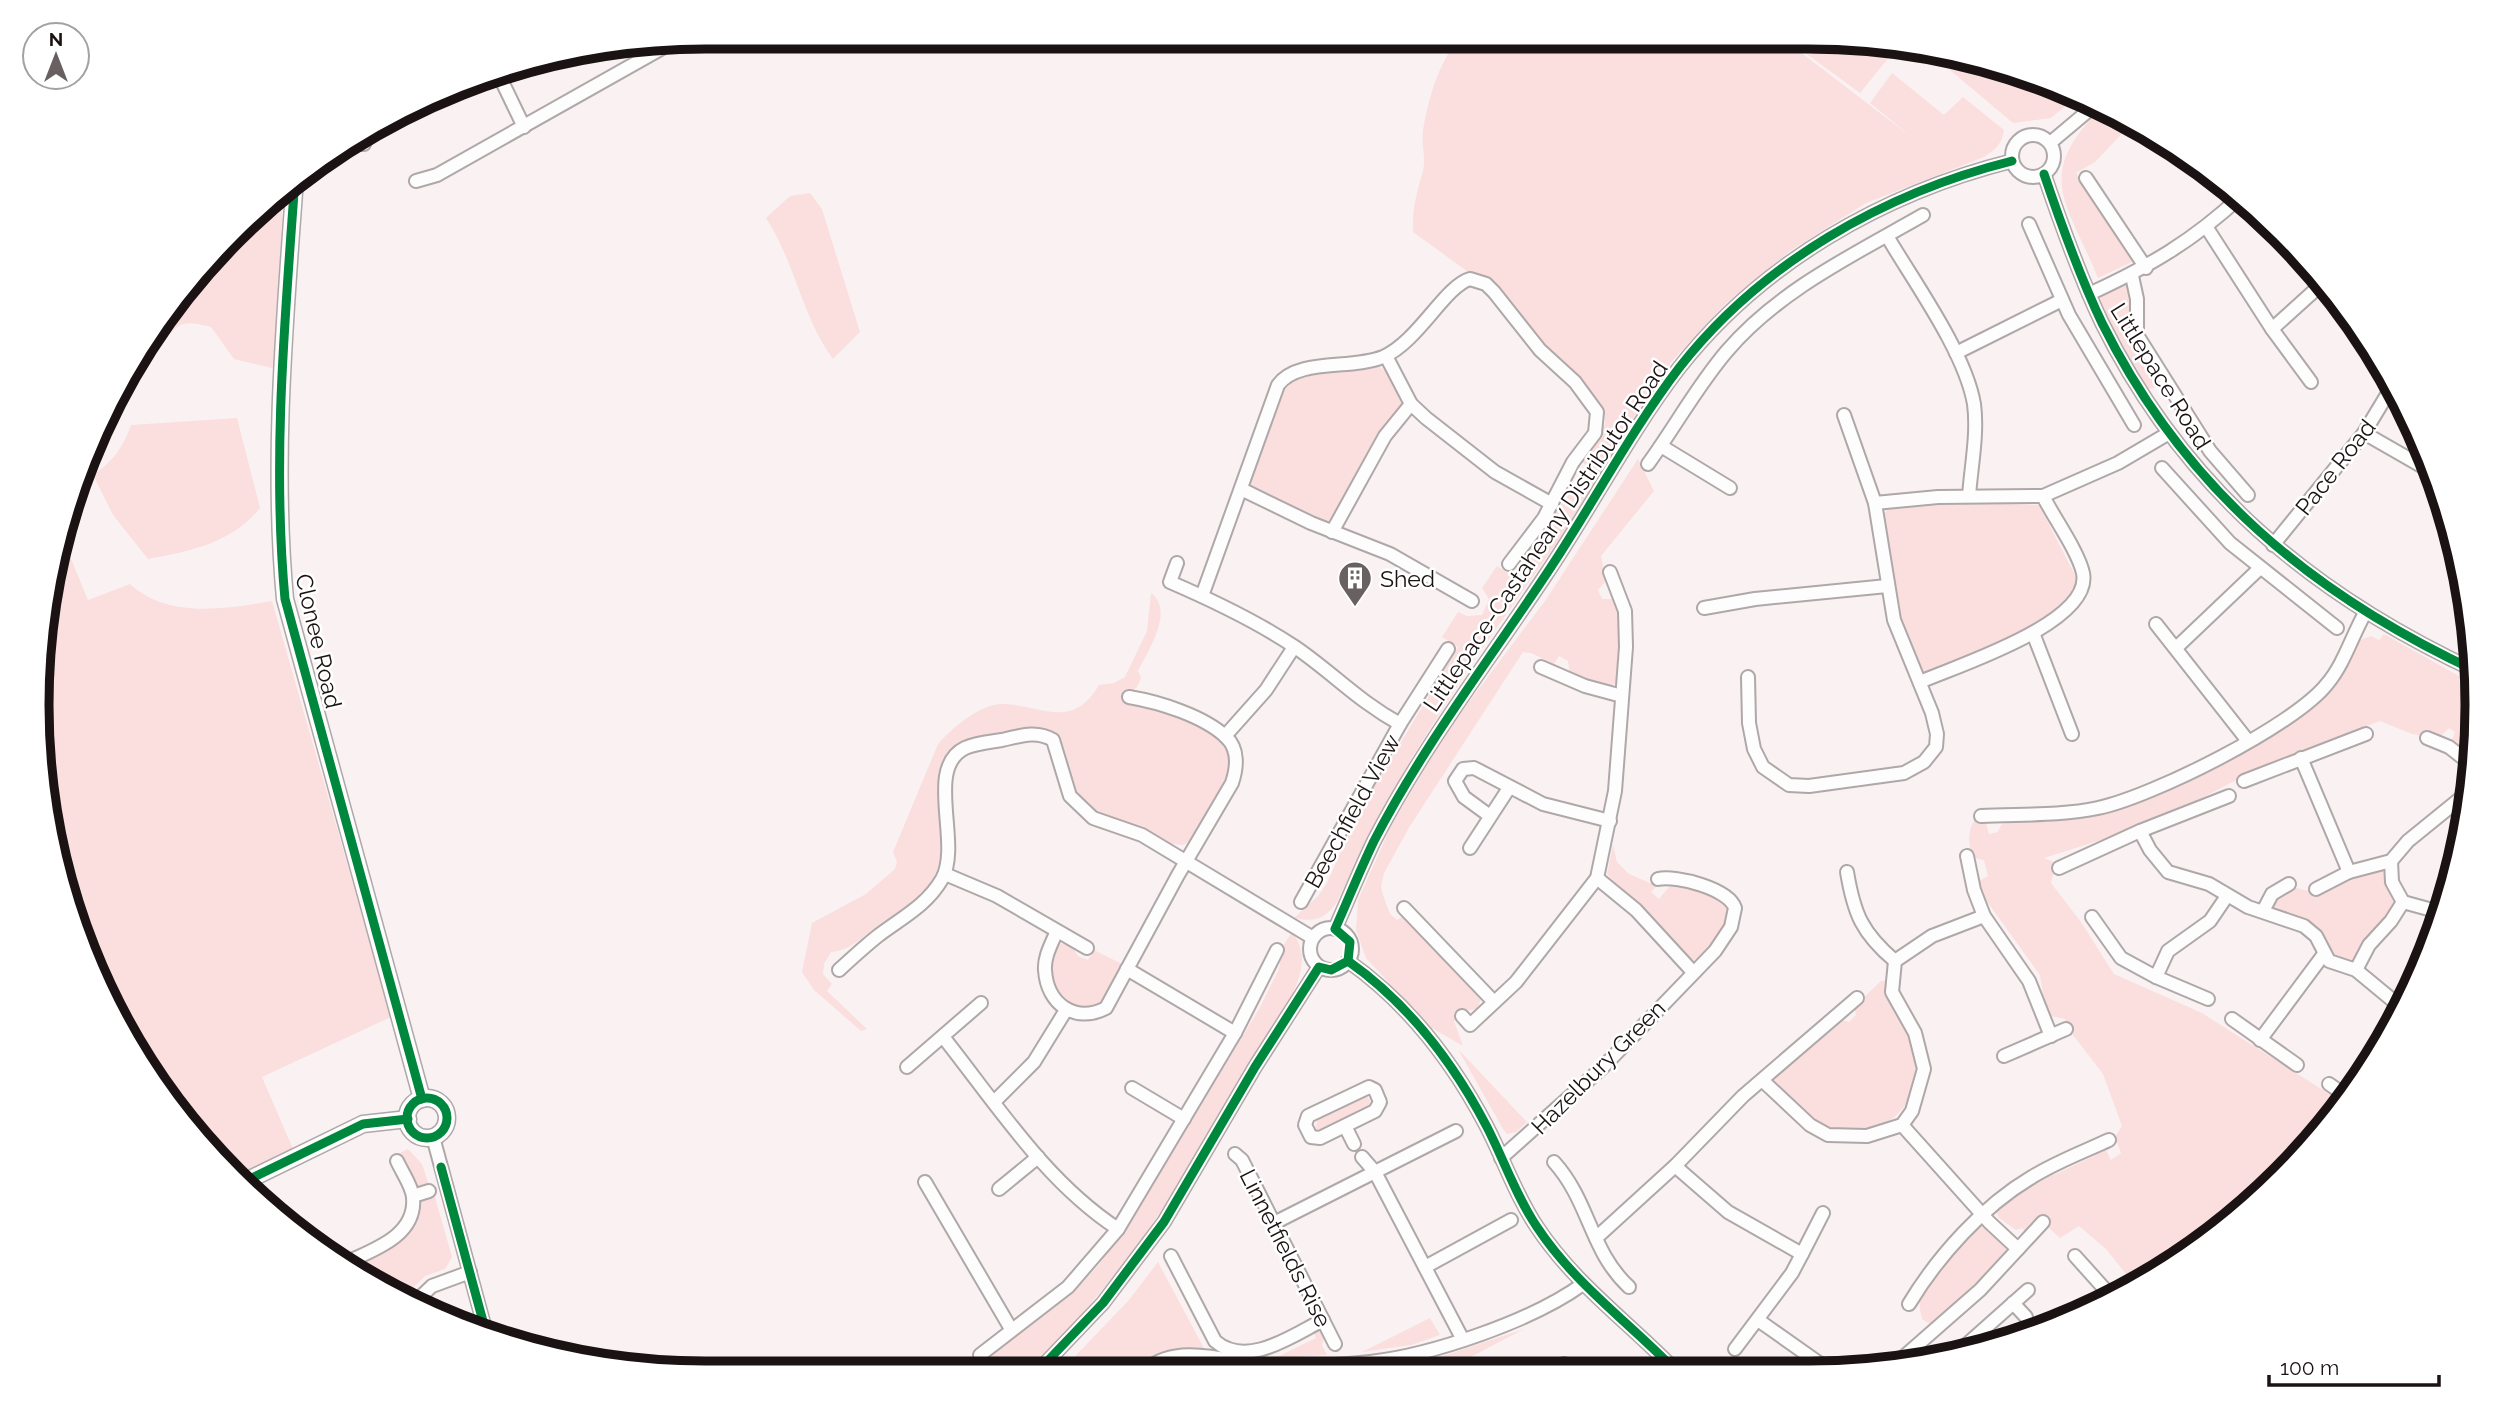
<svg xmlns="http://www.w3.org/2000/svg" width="2514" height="1410" font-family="Raleway,sans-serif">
<rect width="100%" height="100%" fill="#faf2f2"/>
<g fill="#fbdede">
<path d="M 1463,38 L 1782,38 L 1914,139 L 1870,103 L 1892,73 L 1944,115 L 1963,97 L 2004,130 C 2002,144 1996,149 1984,157 L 1866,203 L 1790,251 L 1725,304 L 1672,361 L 1649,393 L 1559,540 L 1476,657 L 1412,757 L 1335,905 C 1323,920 1313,922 1294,918 L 1318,896 L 1327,883 L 1355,819 L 1458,647 L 1442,637 L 1458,612 L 1467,616 L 1482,615 L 1489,599 L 1482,588 L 1497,566 L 1512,576 L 1587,466 L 1581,461 L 1605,424 L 1605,415 L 1590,390 L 1549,352 L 1491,280 L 1468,272 L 1413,232 C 1412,208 1416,197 1422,174 C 1427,161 1421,145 1423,131 C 1427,104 1440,53 1463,38 Z"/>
<path d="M 1785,38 L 1852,38 L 1898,46 L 1860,93 Z"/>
<path d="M 1926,50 L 1982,60 L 2075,98 L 2051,118 L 2013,123 Z"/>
<path d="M 2100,109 L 2133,122 L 2095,162 L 2076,173 L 2134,261 L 2098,278 C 2068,203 2033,177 2100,109 Z"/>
<path d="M 283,191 L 276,369 L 234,359 L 211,327 C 194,323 182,319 170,334 L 155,327 Z"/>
<path d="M 810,193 L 822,209 L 860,332 L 833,359 C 802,317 795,262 766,218 L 790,196 Z"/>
<path d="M 2127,283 L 2134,290 C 2129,341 2141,344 2162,387 L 2147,389 L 2099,303 L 2101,296 Z"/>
<path d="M 1378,366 C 1389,371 1403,395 1401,407 L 1367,454 L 1331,520 L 1325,522 L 1255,490 L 1250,485 L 1251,474 L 1287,383 L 1297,376 Z"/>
<path d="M 237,418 L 260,508 C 233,543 188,552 148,559 L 113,515 L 93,475 C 113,462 123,447 131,425 Z"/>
<path d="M 1638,459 L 1654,491 L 1601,556 L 1606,581 L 1598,590 L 1602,599 L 1614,599 C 1628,618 1621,661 1616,683 C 1603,692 1584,680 1570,675 L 1568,661 L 1559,656 L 1554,664 L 1531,653 L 1523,652 L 1410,826 L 1384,873 L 1381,887 L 1384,898 L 1390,914 L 1397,920 L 1402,917 L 1409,919 L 1481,997 L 1478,1009 L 1464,1011 L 1454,1021 L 1463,1046 L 1430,1027 L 1366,958 L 1356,930 L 1358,900 L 1392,824 L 1447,731 L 1545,601 Z"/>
<path d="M 1945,502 L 2039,505 L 2077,579 L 2068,602 L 2033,627 L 1935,670 L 1924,672 L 1920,668 L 1897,610 L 1882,517 L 1890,506 Z"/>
<path d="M 60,532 L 88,600 L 130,584 C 168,619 226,609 272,601 L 391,1017 L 262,1077 L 293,1149 L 239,1175 L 202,1145 L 87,960 L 38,748 Z"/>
<path d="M 1151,593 C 1175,611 1148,651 1138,671 L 1141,678 L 1137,687 L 1121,700 C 1155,711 1243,725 1229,778 C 1223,799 1204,821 1192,840 L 1183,845 L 1172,844 L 1095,812 L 1070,785 L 1062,743 L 1048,731 L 1027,727 L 972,739 L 946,755 L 942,767 C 943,810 953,862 921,895 C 910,906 894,914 881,923 C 864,935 853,950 831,952 L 824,964 L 823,974 L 832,984 L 827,991 L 867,1029 L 861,1031 L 814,990 L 802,972 L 812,923 L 866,894 L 895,869 L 897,862 L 893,852 L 938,744 C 952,728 979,705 1001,704 C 1042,704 1071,732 1099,685 L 1114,683 L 1125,677 L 1147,631 Z"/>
<path d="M 2384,634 L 2475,685 L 2473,755 L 2451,743 L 2455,732 L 2449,728 L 2439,738 L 2412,734 L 2380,721 L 2271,762 L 2194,802 L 2104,839 L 2044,858 L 2056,863 L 2051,883 L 2081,922 L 2114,974 L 2202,1013 L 2340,1101 L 2282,1177 L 2180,1261 L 2134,1284 L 2106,1249 L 2079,1226 L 2060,1238 L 2038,1218 L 2025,1231 L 2022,1228 L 2016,1230 L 1999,1218 L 1996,1210 L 2021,1189 L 2051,1172 L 2054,1175 L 2106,1150 L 2111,1160 L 2121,1153 L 2115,1137 L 2122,1126 L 2103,1074 L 2073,1035 L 2065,1019 L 2051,1016 L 2044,1000 L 2040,975 L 1983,896 L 1979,881 L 1988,876 L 1984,860 L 1974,858 C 1968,845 1967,833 1974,821 L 1986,823 L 1989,834 L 1998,832 L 2001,825 L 2012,819 L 2100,814 L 2113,811 L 2147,798 L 2256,742 L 2317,705 L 2335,684 L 2357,641 L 2371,636 L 2379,640 Z"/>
<path d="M 1613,845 L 1617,862 L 1629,874 L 1657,886 L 1651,892 L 1659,899 L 1669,887 L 1676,885 L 1723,899 L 1730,912 C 1725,928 1712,957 1693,960 L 1681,951 L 1607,874 Z"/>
<path d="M 2380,868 L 2387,875 L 2396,902 L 2383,923 L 2365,939 L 2353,961 L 2332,958 L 2317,929 L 2308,921 L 2271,910 L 2271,900 L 2292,887 L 2313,892 L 2345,877 Z"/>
<path d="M 1292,932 C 1308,952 1302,974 1292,995 L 1224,1104 L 1173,1193 L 1135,1250 L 1064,1336 L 1027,1371 L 972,1371 L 969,1366 L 978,1361 L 985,1370 L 996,1365 L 990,1353 L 1079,1286 L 1098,1266 L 1137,1212 L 1259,1009 L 1279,969 L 1283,946 Z"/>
<path d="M 1061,944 L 1071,945 L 1078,956 L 1088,960 L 1094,950 L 1122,964 C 1118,977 1114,996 1103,1004 C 1069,1028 1031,968 1061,944 Z"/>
<path d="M 1881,981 L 1885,981 C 1886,1011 1912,1030 1917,1060 C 1924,1105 1877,1144 1834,1129 C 1810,1121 1792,1100 1774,1084 L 1773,1079 L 1840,1019 L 1849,1022 L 1856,1015 L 1854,1007 Z"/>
<path d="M 1458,1049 L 1527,1122 L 1516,1132 L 1507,1134 L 1503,1129 Z"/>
<path d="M 1365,1095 L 1370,1100 L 1369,1105 L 1321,1130 L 1315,1129 L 1318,1119 Z"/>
<path d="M 408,1149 L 422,1164 L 429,1185 L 419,1188 L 411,1181 L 398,1154 Z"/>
<path d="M 434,1194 L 452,1257 L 445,1269 L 425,1276 L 403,1298 L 371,1284 L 349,1266 L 394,1244 L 418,1202 Z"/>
<path d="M 1980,1227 C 1992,1229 2005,1240 2007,1252 L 1932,1325 L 1922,1319 C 1921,1313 1919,1307 1920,1302 C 1923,1282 1963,1237 1980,1227 Z"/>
<path d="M 1158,1262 L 1207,1354 L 1154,1359 L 1140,1370 L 1062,1370 L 1129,1300 Z"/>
<path d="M 1430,1318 L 1440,1335 L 1411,1345 L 1362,1352 Z"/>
<path d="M 1524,1329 L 1465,1360 L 1456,1369 L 1384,1369 L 1437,1358 Z"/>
<path d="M 1313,1330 L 1322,1331 L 1325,1336 L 1322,1345 L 1327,1355 L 1275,1358 L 1316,1338 Z"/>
</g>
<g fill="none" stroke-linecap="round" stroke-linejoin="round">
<g stroke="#afa8a8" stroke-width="16">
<g id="minor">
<path d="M 497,71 L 524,127"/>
<circle cx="2033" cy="156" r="21"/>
<path d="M 2050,143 L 2094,106"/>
<path d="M 356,144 L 364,144 L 364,139"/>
<path d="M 2044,174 C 2061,224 2079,275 2102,323 C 2184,488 2311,594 2476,671"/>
<path d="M 2086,178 L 2146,268"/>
<path d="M 416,181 L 437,175 L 673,42"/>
<path d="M 2029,224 L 2069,315 L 2134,425"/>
<path d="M 2207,228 L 2272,329 L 2311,382"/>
<path d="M 1887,236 C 1914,282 1965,352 1974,404 C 1978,434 1971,467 1969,496"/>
<path d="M 2132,276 L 2137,299 L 2137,335 L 2210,451 L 2248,495"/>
<path d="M 2089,294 C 2148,267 2193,241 2241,196"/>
<path d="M 2272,329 L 2324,282"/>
<path d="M 1956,353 L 2062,300"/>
<path d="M 1386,356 L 1411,404 L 1426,418 L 1495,472 L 1552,504"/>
<path d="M 2364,433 L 2432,472"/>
<path d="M 1661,446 L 1730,488"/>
<path d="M 1648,464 C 1675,427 1697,386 1727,351 C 1779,290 1855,254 1923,215"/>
<path d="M 2162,468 L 2230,543 L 2337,628"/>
<path d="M 1241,489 L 1311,523 L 1390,554 L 1472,601"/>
<path d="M 1875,503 L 1938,497 L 2043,496 L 2118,463 L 2169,433"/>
<path d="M 1332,532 L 1385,436 L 1411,404"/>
<path d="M 2273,545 L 2364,433 L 2393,385"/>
<path d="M 1177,563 L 1170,582 C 1214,601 1256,621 1295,647 C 1333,673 1358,701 1400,724"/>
<path d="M 1202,596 L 1278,385 C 1298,358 1350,370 1383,357 C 1418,342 1445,286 1470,279 L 1486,284 L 1494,292 L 1540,350 L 1575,382 L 1597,412 L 1595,433 L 1573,462 L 1544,518 L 1509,564"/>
<path d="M 1704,608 L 1755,599 L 1887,586"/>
<path d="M 2156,624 L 2248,741"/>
<path d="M 2033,633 L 2072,734"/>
<path d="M 2176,648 L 2259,569"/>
<path d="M 1541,667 L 1585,686 L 1622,696"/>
<path d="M 1748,677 L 1749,723 L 1754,749 L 1763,767 L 1789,785 L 1809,786 L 1904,773 L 1924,762 L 1936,747 L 1937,734 L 1932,713 L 1894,620 L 1875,503 L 1844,415"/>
<path d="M 1920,682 C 1956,666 2093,623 2083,573 C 2078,551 2054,518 2043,496"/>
<path d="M 1225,736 L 1266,690 L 1294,647"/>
<path d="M 2427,738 L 2449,747 L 2472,765"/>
<path d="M 2301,758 L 2349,872 L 2391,861 L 2408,841 L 2472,789"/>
<path d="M 2244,781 L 2366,734"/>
<path d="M 1490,816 L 1464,797 L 1455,781 L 1463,769 L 1474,768 L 1543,804 L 1610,821"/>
<path d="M 1981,816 C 2019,814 2061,816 2098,808 C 2151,797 2294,726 2327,684 C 2344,664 2352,636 2365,613"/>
<path d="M 2140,831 L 2150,850 L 2168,872 L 2209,884 L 2248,907 L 2304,926 L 2316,936 L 2329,961 L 2356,970 L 2402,1008"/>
<path d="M 1470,848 L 1509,788"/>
<path d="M 1967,856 L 1974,890 L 1984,916 L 2029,981 L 2051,1036"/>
<path d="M 2391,861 L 2392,882 L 2403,902"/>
<path d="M 2059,868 L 2140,831 L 2229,796"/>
<path d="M 1847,872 C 1854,914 1862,933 1895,961"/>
<path d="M 945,874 L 997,896 L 1087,948"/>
<path d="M 1597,878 L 1636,910 L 1693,972"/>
<path d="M 2316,889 L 2349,872"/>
<path d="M 1301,902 L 1400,724 L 1448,649"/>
<path d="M 1404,908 L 1494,1002"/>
<path d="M 2263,911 L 2272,894 L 2289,884"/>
<path d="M 2092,917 L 2121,958 L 2156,977 L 2208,999"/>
<circle cx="1331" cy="949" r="21"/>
<path d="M 1335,929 C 1348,900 1360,870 1374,841 C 1423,746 1488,662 1547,573 C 1592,506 1630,432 1679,368 C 1761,263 1884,193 2012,161"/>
<path d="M 1056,933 C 1051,945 1044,957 1045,970 C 1047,1004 1075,1024 1106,1008 L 1178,875 L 1232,783 C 1237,768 1239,749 1226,737 C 1204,716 1159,702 1129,697"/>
<path d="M 1348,961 C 1409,1004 1453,1062 1487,1127 C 1504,1160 1516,1196 1537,1227 C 1574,1283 1627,1321 1673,1368"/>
<path d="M 1127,969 L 1235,1033"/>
<path d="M 839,970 C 852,958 865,946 879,935 C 903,917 927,905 942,879 C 962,843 924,768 965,748 C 976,743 990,742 1002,740 C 1020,736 1036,730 1053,740 L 1070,796 L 1093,818 L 1142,835 L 1313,938"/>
<path d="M 2356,970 L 2369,945 L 2391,921 L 2403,902 L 2443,913"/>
<path d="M 2156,977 L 2168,951 L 2210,921 L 2227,896"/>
<path d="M 1462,1016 L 1470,1025 L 1516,982 L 1597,878 L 1615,791 L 1626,647 L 1625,611 L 1610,572"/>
<path d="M 2232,1019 L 2297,1065"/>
<path d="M 944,1038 C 997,1105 1046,1182 1118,1229"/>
<path d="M 2260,1040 L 2324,954"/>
<path d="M 2383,1045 L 2387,1029 L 2401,1007"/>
<path d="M 2004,1056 L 2066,1029"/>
<path d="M 907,1067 L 981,1003"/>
<path d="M 1762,1080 L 1810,1125 L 1828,1135 L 1867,1136 L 1902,1125 L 1912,1111 L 1924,1069 L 1915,1033 L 1892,992 L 1895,961 L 1932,936 L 1984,916"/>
<path d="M 2329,1084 L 2345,1095"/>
<path d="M 1369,1087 L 1375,1090 L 1380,1102 L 1375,1111 L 1320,1138 L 1311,1137 L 1305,1125 L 1308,1116 Z"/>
<path d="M 1132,1088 L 1184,1119"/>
<path d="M 994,1102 L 1034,1062 L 1066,1010"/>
<path d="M 1902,1125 L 1989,1222 L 2018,1249"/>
<path d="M 1345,1126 L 1354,1144"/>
<path d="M 433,1137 L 487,1336"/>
<path d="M 1235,1154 L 1242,1160 L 1335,1344"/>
<path d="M 1362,1157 L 1375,1172 L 1463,1340"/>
<path d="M 1501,1158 L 1603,1067 L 1715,951 L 1731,927 L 1735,908 C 1729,889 1677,875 1658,879"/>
<path d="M 1554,1162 C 1590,1202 1590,1251 1629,1287"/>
<path d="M 1675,1166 L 1728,1212 L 1802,1254 L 1792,1273 L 1735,1349"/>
<path d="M 925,1182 L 1011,1329"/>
<path d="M 999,1189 L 1038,1157"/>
<path d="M 413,1196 L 429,1191"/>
<path d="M 1274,1223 L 1456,1131"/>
<path d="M 1596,1238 L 1675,1166 L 1743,1096 L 1857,998"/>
<path d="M 1802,1254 L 1823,1213"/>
<path d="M 1171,1256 L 1215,1341 C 1247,1369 1293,1335 1323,1320"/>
<path d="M 2075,1256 L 2110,1295"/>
<path d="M 345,1263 C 373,1250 417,1236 413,1197 C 412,1186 402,1172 397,1161"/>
<path d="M 1425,1267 L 1511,1220"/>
<path d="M 414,1303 L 432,1286 L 470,1272"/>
<path d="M 2013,1303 L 2026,1317"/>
<path d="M 1909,1304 C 1938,1256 1983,1206 2032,1177 C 2056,1162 2083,1152 2109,1140"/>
<path d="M 1758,1320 L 1826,1368"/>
<path d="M 1956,1354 L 2028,1290"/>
<path d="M 980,1355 L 1068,1287 L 1118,1229 L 1235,1033 L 1277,950"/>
<path d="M 1891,1368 L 1980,1290 L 2043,1222"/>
<path d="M 1554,1369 L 1564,1364 L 1573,1369"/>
<path d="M 1146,1370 C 1180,1339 1239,1366 1280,1367 C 1310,1368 1340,1365 1370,1362 C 1432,1355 1532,1321 1583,1284"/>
<path d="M 1038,1371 L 1103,1303 L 1164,1222 L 1255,1067 L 1319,967"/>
</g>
</g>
<g stroke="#afa8a8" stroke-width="19">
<g id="major">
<path d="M 295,179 C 285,318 272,460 285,599 L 422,1099"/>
<circle cx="427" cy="1118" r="20"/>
<path d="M 246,1181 L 363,1124 L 408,1119"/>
</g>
</g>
<use href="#minor" stroke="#fefdfd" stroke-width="12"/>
<use href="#major" stroke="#fefdfd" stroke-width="16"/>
<g stroke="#fff" stroke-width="13">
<g id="cycleway">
<path d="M 2044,174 C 2061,224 2079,275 2102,323 C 2184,488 2311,594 2476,671"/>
<path d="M 295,179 C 285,318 272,460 285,599 L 422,1099"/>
<path d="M 1348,961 C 1409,1004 1453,1062 1487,1127 C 1504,1160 1516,1196 1537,1227 C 1574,1283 1627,1321 1673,1368"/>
<circle cx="427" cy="1118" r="20"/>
<path d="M 441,1167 L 487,1336"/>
<path d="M 246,1181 L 363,1124 L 408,1119"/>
<path d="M 1038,1371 L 1103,1303 L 1164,1222 L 1255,1067 L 1319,967 L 1331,970 L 1348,961 L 1350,942 L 1335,929 C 1348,900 1360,870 1374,841 C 1423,746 1488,662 1547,573 C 1592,506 1630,432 1679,368 C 1761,263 1884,193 2012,161"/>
</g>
</g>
<use href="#cycleway" stroke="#00873e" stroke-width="9"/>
</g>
<defs>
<g id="building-pin" transform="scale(1.75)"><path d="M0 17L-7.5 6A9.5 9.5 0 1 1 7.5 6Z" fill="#696161" stroke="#fff"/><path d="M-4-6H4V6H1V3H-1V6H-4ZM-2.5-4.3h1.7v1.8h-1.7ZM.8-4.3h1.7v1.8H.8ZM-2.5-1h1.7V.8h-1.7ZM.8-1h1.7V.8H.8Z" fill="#fff"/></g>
</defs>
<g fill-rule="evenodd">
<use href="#building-pin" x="1355" y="578"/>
</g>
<g text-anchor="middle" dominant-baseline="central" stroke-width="5" stroke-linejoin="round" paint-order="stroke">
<g font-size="23" fill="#1b1313" stroke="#fff">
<text transform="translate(2161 376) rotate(58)">Littlepace Road</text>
<text transform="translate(2335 467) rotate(-52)">Pace Road</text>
<text transform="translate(1545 536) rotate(-56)">Littlepace-Castaheany Distributor Road</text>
<text transform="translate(319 641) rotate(77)">Clonee Road</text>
<text transform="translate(1352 811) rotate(-61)">Beechfield View</text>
<text transform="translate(1598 1067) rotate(-45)">Hazelbury Green</text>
<text transform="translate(1286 1248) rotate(63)">Linnetfields Rise</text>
</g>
<g font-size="23" fill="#1b1313" stroke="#fff" text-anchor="start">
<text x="1380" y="578">Shed</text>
</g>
</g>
<path d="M0 0H2514V1410H0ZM705 49H1809A656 656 0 0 1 2465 705V705A656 656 0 0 1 1809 1361H705A656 656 0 0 1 49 705V705A656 656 0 0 1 705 49Z" fill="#fff" fill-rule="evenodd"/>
<path fill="none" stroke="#1b1313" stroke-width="9" d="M705 49H1809A656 656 0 0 1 2465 705V705A656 656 0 0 1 1809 1361H705A656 656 0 0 1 49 705V705A656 656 0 0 1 705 49Z"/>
<g transform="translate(56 56)"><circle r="33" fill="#ffffff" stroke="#a4a1a1" stroke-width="2"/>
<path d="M0-5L12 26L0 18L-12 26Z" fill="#696161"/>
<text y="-10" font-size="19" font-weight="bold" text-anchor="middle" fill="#1b1313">N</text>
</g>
<path d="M2269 1375v10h170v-10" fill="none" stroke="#1b1313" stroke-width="3.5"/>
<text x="2280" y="1375" font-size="21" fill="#1b1313" stroke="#ffffff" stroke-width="5" paint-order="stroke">100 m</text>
</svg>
